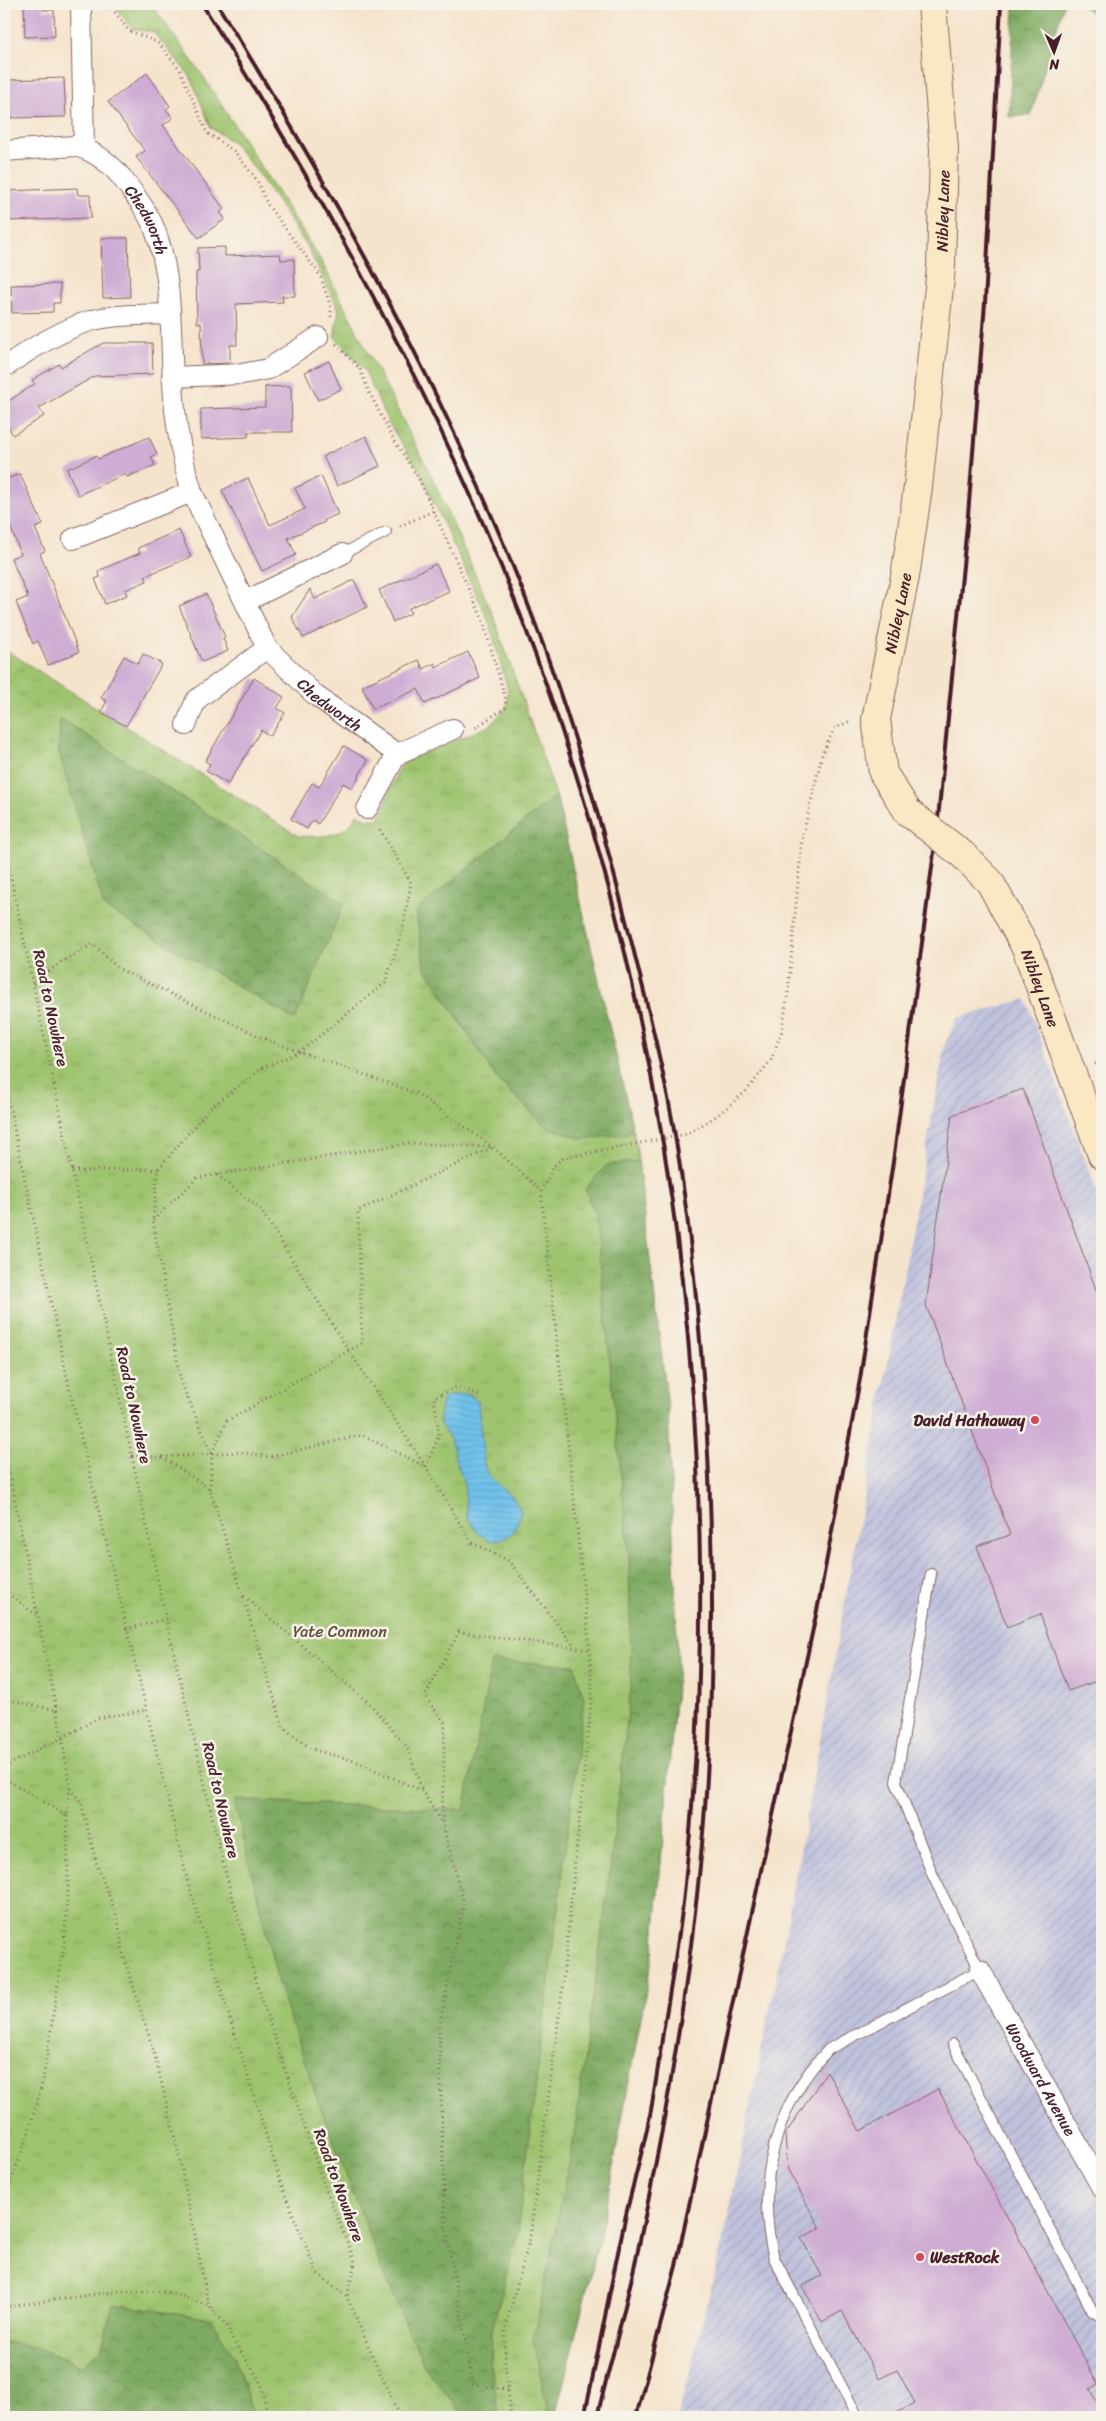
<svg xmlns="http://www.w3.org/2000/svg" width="1106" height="2421" font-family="Sriracha,sans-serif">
<defs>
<pattern id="industrial-furrows" width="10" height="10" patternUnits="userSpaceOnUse" patternTransform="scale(1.25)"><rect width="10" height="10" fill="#c0c2dd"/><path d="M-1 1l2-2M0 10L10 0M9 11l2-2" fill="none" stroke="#a6a6be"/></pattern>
<pattern id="grass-tufts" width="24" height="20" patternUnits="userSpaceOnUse" patternTransform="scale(1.25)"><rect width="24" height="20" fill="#9fc46f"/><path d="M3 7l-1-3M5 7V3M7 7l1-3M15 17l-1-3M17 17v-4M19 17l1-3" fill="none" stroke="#8aa860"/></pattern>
<pattern id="forest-crowns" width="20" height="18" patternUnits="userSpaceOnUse" patternTransform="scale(1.25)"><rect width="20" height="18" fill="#7faa62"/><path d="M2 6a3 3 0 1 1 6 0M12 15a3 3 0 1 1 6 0" fill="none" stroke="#6a8a51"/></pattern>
<pattern id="water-rules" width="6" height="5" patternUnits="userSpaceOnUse" patternTransform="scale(1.25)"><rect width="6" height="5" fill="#6ec1ea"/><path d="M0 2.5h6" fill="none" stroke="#61a5c9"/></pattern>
</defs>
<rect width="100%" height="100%" fill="#f7f3e8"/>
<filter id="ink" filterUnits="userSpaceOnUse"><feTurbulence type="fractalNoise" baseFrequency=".02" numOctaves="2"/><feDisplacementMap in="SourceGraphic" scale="10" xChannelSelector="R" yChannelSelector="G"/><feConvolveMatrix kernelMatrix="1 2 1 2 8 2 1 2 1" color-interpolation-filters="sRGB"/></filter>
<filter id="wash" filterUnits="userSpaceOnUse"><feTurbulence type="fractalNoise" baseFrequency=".0096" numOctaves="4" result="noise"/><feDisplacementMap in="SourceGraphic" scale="20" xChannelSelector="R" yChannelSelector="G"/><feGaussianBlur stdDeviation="1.12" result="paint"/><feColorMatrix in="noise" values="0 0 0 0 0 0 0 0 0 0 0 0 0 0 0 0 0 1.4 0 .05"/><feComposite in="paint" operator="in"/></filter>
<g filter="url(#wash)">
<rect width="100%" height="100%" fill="#f5e4cc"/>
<path fill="url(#industrial-furrows)" d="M 1026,999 L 1102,1206 L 1102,2417 L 678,2417 L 725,2232 L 787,1924 L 945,1044 L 957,1018 Z"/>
<path fill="url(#grass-tufts)" stroke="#74724d" d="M 113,4 L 151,4 L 203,76 L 320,259 L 432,477 L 493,615 L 556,795 L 636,1144 L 668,1408 L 678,1665 L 653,1953 L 600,2236 L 555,2417 L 4,2417 L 4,649 L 298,836 C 323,837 345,838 357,814 L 368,819 L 379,819 L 398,770 L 404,762 L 489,726 L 507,707 L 508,690 L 489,622 L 419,470 L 389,424 L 365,371 L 334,336 L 339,310 L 308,248 L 258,173 L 232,142 L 211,128 L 190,76 L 153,32 L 133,29 Z"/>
<g fill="url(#forest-crowns)" stroke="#646446">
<path d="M 1014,4 L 1064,4 L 1031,115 L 1009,117 Z"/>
<path d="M 1080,4 L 1102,4 L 1102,21 Z"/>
<path d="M 60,718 L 344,903 L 295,1020 L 104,907 L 59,752 Z"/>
<path d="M 556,795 L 634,1133 L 584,1139 L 546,1127 L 497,1079 L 424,966 L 416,911 Z"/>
<path d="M 638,1161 L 668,1408 L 678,1665 L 653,1953 L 600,2236 L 555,2417 L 549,2417 L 533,2340 L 572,2150 L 608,1887 L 631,1685 L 629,1559 L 596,1219 L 585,1189 L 607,1165 Z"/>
<path d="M 492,1661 L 574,1665 L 584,1698 L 517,2236 L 492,2329 L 491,2365 L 499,2417 L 465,2417 L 424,2366 L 383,2272 L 317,2098 L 279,1986 L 234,1800 L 464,1810 Z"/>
<path d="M 113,2304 L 211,2319 L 235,2358 L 254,2417 L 4,2417 L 4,2341 L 38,2348 L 82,2366 L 101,2349 Z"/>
</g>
<path fill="url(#water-rules)" stroke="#5c708a" d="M 469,1394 L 478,1402 L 484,1465 L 490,1478 L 514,1498 L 521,1512 C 515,1533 512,1539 489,1541 L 477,1532 L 467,1516 L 464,1485 L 450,1439 L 440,1424 L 440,1410 L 443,1399 L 451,1395 Z"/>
<g id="blocks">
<g fill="#ceacd3">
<path d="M 24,4 L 43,4 L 43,10 L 54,10 L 55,36 L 25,37 Z"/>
<path d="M 147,73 L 170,106 L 166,109 L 173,118 L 163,125 L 224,209 L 220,212 L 225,219 L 199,238 L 136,157 L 145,151 L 108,102 Z"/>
<path d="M 64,78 L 66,117 L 8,118 L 7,90 L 10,90 L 9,80 Z"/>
<path d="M 77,188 L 78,195 L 90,195 L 91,218 L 9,221 L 8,191 Z"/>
<path d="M 101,238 L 128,238 L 130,297 L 103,298 Z"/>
<path d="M 225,247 L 225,256 L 280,254 L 281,260 L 294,259 L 295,296 L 282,296 L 283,302 L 236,304 L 237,345 L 230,345 L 230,363 L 202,364 L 201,323 L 197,323 L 196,272 L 199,272 L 198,248 Z"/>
<path d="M 60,284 L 60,303 L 53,303 L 53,312 L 12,313 L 11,285 Z"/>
<path d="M 103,343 L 152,343 L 153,374 L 95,376 L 39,408 L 44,416 L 13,435 L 4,420 L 4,404 L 35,384 L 32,380 L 59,364 L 61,367 Z"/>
<path d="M 329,361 L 341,389 L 318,400 L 305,372 Z"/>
<path d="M 291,386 L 292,432 L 248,432 L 248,437 L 201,439 L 201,409 L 265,407 L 265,387 Z"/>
<path d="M 366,436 L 380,466 L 337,486 L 323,456 Z"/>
<path d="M 149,437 L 157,454 L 151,457 L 155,465 L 127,477 L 125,474 L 78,495 L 67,469 L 96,456 L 98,459 Z"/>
<path d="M 20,474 L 43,525 L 35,528 L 45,551 L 40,553 L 79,652 L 48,665 L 38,641 L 33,644 L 16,602 L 28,597 L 11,558 L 21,554 L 4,511 L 4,480 Z"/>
<path d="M 321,476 L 338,514 L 324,520 L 325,522 L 288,538 L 296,555 L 262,571 L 222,490 L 248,478 L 270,525 L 305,509 L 295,488 Z"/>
<path d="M 179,530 L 191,557 L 145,576 L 147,581 L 125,590 L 127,595 L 105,604 L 95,579 L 100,577 L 98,571 L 140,553 L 138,548 Z"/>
<path d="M 436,564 L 449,591 L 409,608 L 411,613 L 393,622 L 379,590 Z"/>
<path d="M 354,580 L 367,607 L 303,638 L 292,617 L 310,589 L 315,599 Z"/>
<path d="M 206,594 L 225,637 L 223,638 L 228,651 L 202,662 L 179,606 Z"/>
<path d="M 468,652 L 480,678 L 425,704 L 418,689 L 373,709 L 362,686 L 419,660 L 423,669 L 435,663 L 436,667 Z"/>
<path d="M 143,654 L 162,664 L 126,726 L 101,712 L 107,701 L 101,698 L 124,656 L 138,664 Z"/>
<path d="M 254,678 L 284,697 L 277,708 L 285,713 L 270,736 L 261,730 L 228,784 L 206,771 L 210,764 L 205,761 Z"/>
<path d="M 344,746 L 368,760 L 352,788 L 343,783 L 318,824 L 313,820 L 307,829 L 291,819 L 312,783 L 319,787 Z"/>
<path d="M 1023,1089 L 1102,1306 L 1102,1679 L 1068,1691 L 1040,1614 L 1007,1627 L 977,1546 L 1010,1535 L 926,1305 L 952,1115 Z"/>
<path d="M 827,2071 L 860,2131 L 938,2089 L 1098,2384 L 1090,2389 L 1102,2411 L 1102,2417 L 889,2417 L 915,2403 L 897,2370 L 879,2379 L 842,2311 L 822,2322 L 802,2286 L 822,2276 L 801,2238 L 820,2228 L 788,2170 L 785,2135 Z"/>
</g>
</g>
</g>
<g filter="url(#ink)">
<use href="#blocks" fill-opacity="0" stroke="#866463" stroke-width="1"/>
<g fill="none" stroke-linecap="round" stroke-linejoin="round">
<g stroke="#866463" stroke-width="12">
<g id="lane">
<path d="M 342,554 L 386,532"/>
<path d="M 953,2044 L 1093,2312 L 1102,2316"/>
<path d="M 858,2417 L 774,2258 C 755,2184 775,2104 829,2049 L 980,1970 L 933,1876 L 896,1782 L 931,1574"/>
</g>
</g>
<g stroke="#866463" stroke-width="22">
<g id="street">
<path d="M 81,4 L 84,148"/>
<path id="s1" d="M 4,151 L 74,146 C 94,150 113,165 125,182 C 137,197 148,212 155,230 C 176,286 169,351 175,410 C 178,438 184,466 192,492 L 267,648 L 315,695 L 397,754"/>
<path d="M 8,365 C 29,349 68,327 93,320 C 117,314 144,315 169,314"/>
<path d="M 172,377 L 242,374 L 268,369 L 318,337"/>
<path d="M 73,539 L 192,492"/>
<path d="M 246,601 L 342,554"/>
<path d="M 186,725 L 196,700 L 267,648"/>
<path d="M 367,809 L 397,754 L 453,729"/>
<path id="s2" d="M 980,1970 L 1102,2188"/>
</g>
</g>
<g stroke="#866463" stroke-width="30">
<g id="secondary">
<path id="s3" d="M 908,812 L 883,773 L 876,719 L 905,577 L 918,487 L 941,268 L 944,149 L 932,4"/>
<path id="s4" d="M 963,855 L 990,882 L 1026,948 L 1102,1155"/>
</g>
</g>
<g stroke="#866463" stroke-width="3" stroke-dasharray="1 4" stroke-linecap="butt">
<path d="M 109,4 L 129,31 L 157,42 L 179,68 L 207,133 L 234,151 L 257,180 L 267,204 L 320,275 L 331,308 L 331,320"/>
<path d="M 336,344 L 360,369 L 369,392 L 392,437 L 419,479 L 482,618 L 506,700 L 505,708 L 475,728"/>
<path d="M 400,526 L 433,511"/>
<path d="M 4,845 L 166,1619 L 225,1871 L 259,1991 L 322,2179 L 355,2262 L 347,2297"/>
<path d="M 33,984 L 61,962 L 93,944 L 119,969 L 267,1040 L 416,1093 L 493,1147 L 541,1191"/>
<path d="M 1095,1064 L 1102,1060"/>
<path d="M 4,1081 L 70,1391 L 187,1879 L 283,2190 L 317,2273 L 347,2297 L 394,2405 L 402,2417"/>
<path d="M 72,1171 L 158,1169"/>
<path d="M 217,1175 L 261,1210 L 349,1351 L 426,1467 L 471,1542 L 509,1561 L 574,1646"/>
<path d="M 153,1220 L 197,1178 L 410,1143 L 492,1147"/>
<path d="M 4,1445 L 62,1738 L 98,1718 L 146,1710"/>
<path d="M 212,1453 L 227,1421 L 362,1343 L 358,1211 L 493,1147"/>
<path d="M 132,1456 L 162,1457 L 240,1452 L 270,1457 L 362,1435 L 426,1467 L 439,1435 L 434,1397 L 457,1387 L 481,1396"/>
<path d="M 162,1457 L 210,1489 L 283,1727 L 311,1749 L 355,1761 L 422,1791 L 441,1821"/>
<path d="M 210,1489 L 212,1454 L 181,1382 L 153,1220 L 158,1169 L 210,1108 L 264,1067 L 300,1052 L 385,983 L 402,933 L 411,883 L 378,826"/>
<path d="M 4,1590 L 36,1615"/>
<path d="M 244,1596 L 369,1703 L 407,1747 L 422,1790"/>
<path d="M 126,1629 L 166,1619"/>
<path d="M 4,1699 L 56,1710"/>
<path d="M 4,1767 L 62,1738 L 70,1788 L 67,1816 L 4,1778"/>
<path d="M 70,1788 L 81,1803 L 97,1865 L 118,1919 L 123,1954 L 155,2056 L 178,2151 L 209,2306 L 228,2327 L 231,2337 L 259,2379 L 269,2417"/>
<path d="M 4,2199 L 27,2138 L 43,2080 L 64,1946 L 68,1886 L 67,1816"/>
<path d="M 4,2307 L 118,2291 L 170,2292 L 209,2306"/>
<path d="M 508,2390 L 473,2384 L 445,2224 L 439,2028 L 464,1903 L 442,1821 L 445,1723 L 425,1696 L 459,1632 L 590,1650"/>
<path d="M 511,2417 L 505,2362 L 505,2329 L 530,2238 L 561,2000 L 592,1695 L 590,1650 L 541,1191 L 554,1166 L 563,1158 L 687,1134 L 718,1115 L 746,1091 L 771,1060 L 782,1031 L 788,993 L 802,839 L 822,755 L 834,729 L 852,720"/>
</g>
<use href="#lane" stroke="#fff" stroke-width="10"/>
<use href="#street" stroke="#fff" stroke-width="20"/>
<use href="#secondary" stroke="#fae7c3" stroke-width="28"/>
<g stroke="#4a1f2b" stroke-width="4">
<path d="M 202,4 C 308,172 406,345 485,528 C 667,952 734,1436 684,1894 C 679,1940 671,1986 663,2032 C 659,2061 655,2091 649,2120 C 643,2149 635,2177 628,2206 C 612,2276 600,2347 584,2417"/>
<path d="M 217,4 C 316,162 406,323 482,494 C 541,625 586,762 621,901 C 640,975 659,1049 673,1124 C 688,1207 696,1291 703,1375 C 716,1548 716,1722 697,1895 C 684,2012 664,2129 639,2245 C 627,2303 611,2360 597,2417"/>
<path d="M 636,2417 L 676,2266 L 819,1601 L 860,1379 L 894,1155 L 937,829 L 968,515 L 985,303 L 1001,4"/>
</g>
<g stroke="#866463" stroke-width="30" stroke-linecap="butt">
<path id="secondary-bridge" d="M 908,812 L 963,855"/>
</g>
<use href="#secondary-bridge" stroke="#fae7c3" stroke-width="28"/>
</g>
</g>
<g fill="#d1495b" stroke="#f7f3e8" stroke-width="2">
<circle cx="1035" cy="1420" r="5"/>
<circle cx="920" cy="2257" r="5"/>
</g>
<g text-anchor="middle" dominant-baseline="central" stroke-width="5" stroke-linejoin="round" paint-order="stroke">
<g font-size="16" fill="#4a1f2b" stroke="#f7f3e8">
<text stroke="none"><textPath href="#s3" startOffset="614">Nibley Lane</textPath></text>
<text stroke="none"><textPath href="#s1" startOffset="178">Chedworth</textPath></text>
<text stroke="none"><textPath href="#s3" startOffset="209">Nibley Lane</textPath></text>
<text stroke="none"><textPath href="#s1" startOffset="714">Chedworth</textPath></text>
<text stroke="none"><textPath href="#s4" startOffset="156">Nibley Lane</textPath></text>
<text transform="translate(51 1008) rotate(78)">Road to Nowhere</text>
<text transform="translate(134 1405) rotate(78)">Road to Nowhere</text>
<text transform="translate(221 1800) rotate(77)">Road to Nowhere</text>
<text stroke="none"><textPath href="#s2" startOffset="125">Woodward Avenue</textPath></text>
<text transform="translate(339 2185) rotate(70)">Road to Nowhere</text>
</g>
<g font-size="16" font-weight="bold" fill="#4a1f2b" stroke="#f7f3e8" text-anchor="end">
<text x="1025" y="1420">David Hathaway</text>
<text x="930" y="2257" text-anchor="start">WestRock</text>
</g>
<g font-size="16" fill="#64513f" stroke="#f7f3e8">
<text x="340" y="1631">Yate Common</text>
</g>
</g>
<rect width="1106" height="2421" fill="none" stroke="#f7f3e8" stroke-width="20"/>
<g transform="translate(1054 52) rotate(178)" stroke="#f7f3e8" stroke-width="4" paint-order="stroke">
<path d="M0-4L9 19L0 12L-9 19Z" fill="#4a1f2b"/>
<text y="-8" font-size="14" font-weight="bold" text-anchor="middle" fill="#4a1f2b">N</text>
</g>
</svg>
